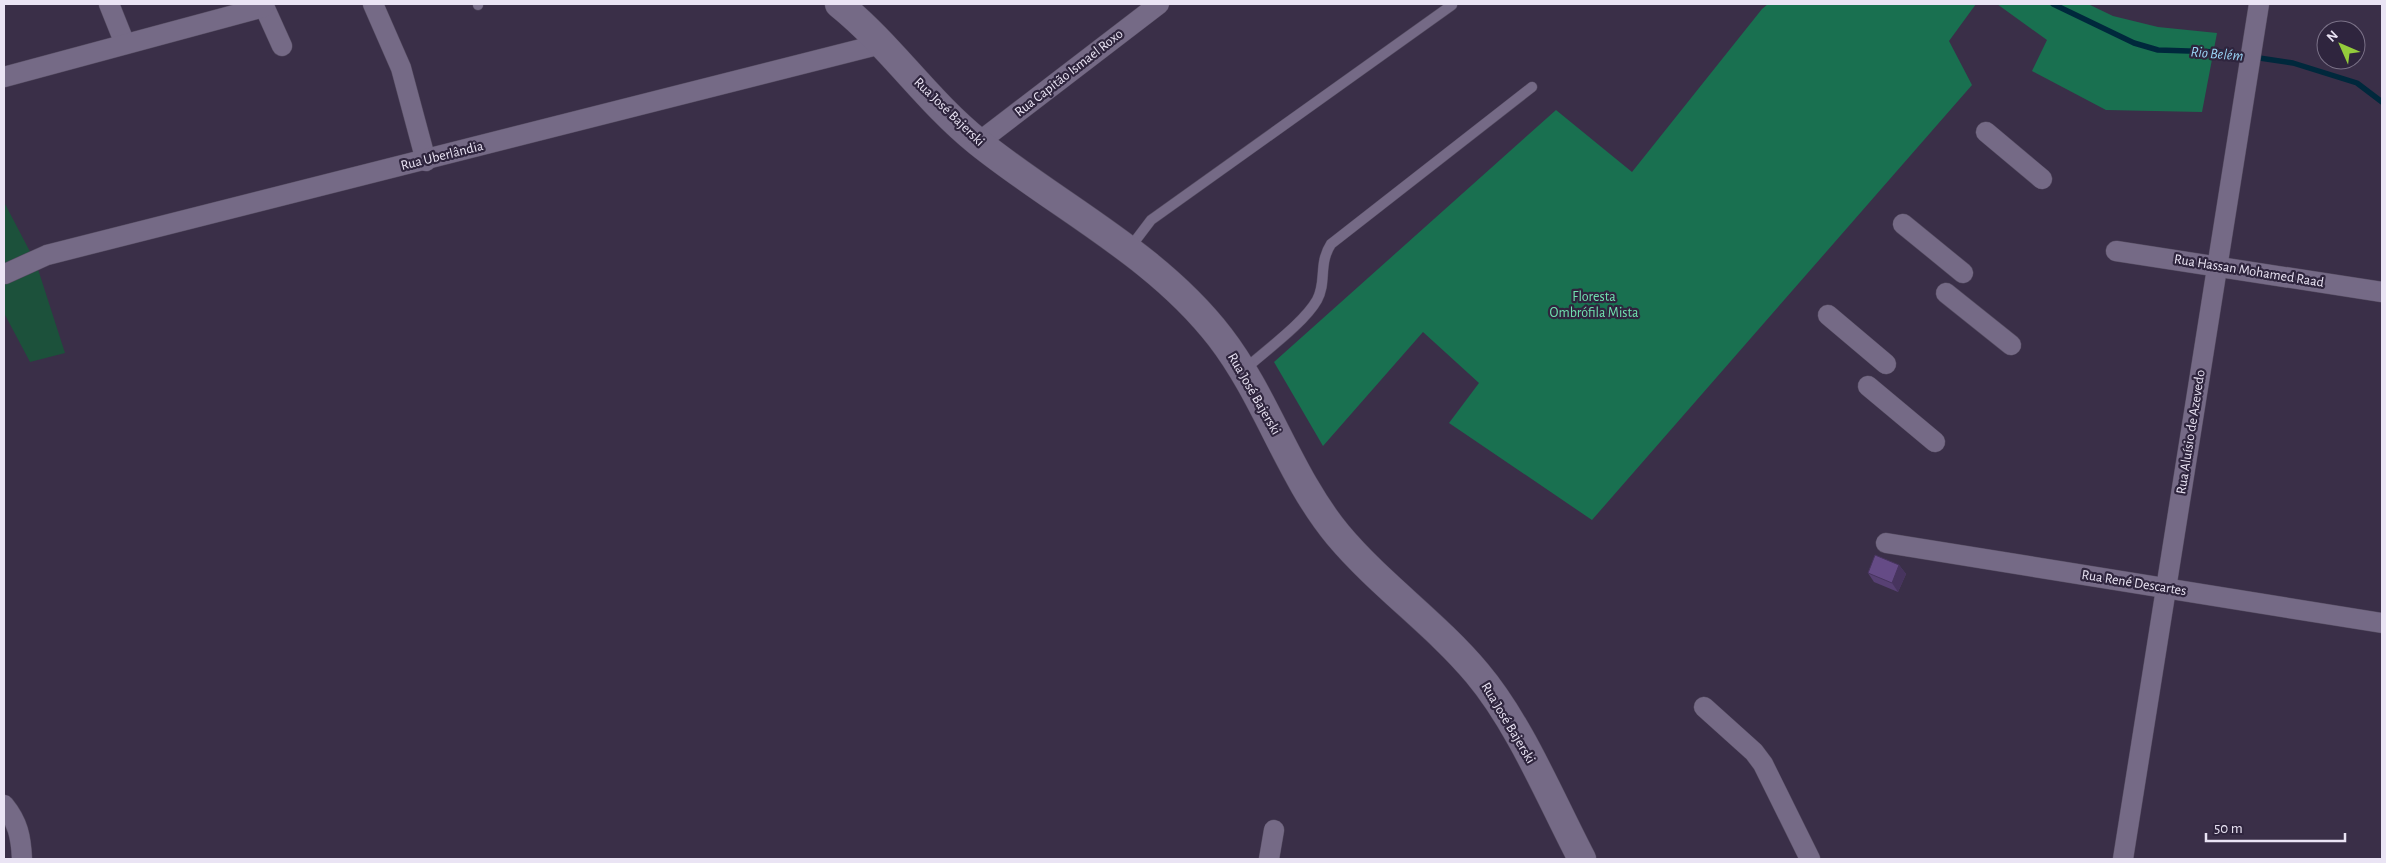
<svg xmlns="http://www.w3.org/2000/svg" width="2386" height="863" font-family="'Alegreya Sans',sans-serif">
<rect width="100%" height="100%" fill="#3a2f48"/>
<path fill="#1c513b" d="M 4,202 L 36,263 L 65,353 L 30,362 L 4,313 Z"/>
<g fill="#197050">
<path d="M 1768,4 L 1976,4 L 1949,41 L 1972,85 L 1592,520 L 1449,423 L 1479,383 L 1423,332 L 1323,446 L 1274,362 L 1556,110 L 1632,172 L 1762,9 Z"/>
<path d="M 1997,4 L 2088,4 L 2113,16 L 2158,27 L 2217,33 L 2202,112 L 2106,110 L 2032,71 L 2047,40 Z"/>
</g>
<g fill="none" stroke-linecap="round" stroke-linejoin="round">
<path stroke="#00283c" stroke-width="5.5" d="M 2053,4 L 2134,43 L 2158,50 L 2219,52 L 2293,63 L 2357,83 L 2382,102"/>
<g stroke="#554c61" stroke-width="11">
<g id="lane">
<path d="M 478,4 L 478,5"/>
<path d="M 1129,249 L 1151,220 L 1452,5"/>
<path d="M 1244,370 C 1265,351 1304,323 1317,300 C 1327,282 1318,264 1331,244 L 1532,87"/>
</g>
</g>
<g stroke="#554c61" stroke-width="21">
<g id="street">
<path d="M 109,4 L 125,44"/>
<path d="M 263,4 L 282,46"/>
<path d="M 373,4 L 401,68 L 426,161"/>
<path d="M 4,77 L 264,7"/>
<path d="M 1986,132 L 2042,179"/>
<path d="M 979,142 L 1159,4"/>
<path d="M 1903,224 L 1963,273"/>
<path d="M 2116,251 L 2382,292"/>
<path d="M 5,274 L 47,255 L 881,44"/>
<path d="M 1946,293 L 2011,345"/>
<path d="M 1828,315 L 1886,364"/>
<path d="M 1868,386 L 1935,442"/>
<path d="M 1886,543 L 2382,623"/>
<path d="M 1704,707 L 1754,752 L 1763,764 L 1810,859"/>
<path d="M 4,805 C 18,822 21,837 22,859"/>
<path d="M 1269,859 L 1274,830"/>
<path d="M 2123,859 L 2259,4"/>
</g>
</g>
<g stroke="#554c61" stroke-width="29">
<path id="secondary" d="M 839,4 C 890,45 927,101 978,142 C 1059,207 1156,254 1220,337 C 1267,398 1289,476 1338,535 C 1380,585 1435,623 1477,673 C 1520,724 1551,800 1582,859"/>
</g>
<use href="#lane" stroke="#756a86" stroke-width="10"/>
<use href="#street" stroke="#756a86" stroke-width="20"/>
<use href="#secondary" stroke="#756a86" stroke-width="28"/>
</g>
<path fill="#574073" d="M 1899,565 L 1906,574 L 1898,592 L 1874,582 L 1868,573 Z"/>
<path fill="#47345e" d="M 1899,565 L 1906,574 L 1898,592 L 1892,583 Z"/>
<path fill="#654b86" stroke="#47345e" d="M 1875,555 L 1899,565 L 1892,583 L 1868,573 Z"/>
<g text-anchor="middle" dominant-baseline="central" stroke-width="4.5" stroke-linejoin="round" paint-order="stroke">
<g font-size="14" fill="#eae4f4" stroke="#2f253e">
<text transform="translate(1069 73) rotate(-38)">Rua Capitão Ismael Roxo</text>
<text transform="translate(949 112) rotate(44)">Rua José Bajerski</text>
<text transform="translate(442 156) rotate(-14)">Rua Uberlândia</text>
<text transform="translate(2249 271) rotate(9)">Rua Hassan Mohamed Raad</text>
<text transform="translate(1254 394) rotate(60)">Rua José Bajerski</text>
<text transform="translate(2191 432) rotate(-81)">Rua Aluísio de Azevedo</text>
<text transform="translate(2134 583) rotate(9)">Rua René Descartes</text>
<text transform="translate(1508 723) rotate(59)">Rua José Bajerski</text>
</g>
<g font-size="14" fill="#71e2b0" stroke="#2f253e">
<text x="1594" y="297">Floresta<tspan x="1594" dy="16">Ombrófila Mista</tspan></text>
</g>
<g font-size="15" font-style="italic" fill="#98d2f4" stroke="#2f253e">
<text transform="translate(2217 54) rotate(5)">Rio Belém</text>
</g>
</g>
<rect width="2386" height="863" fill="none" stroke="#eae4f4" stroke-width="10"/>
<g transform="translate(2341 45) rotate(315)"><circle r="24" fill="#2f253e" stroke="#7a7187"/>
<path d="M0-4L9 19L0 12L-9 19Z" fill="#94cc3c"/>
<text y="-8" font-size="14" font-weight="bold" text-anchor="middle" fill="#eae4f4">N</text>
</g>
<path d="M2206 833v8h139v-8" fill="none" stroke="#eae4f4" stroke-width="2.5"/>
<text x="2214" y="833" font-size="15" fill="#eae4f4" stroke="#2f253e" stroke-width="4" paint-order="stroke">50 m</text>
</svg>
